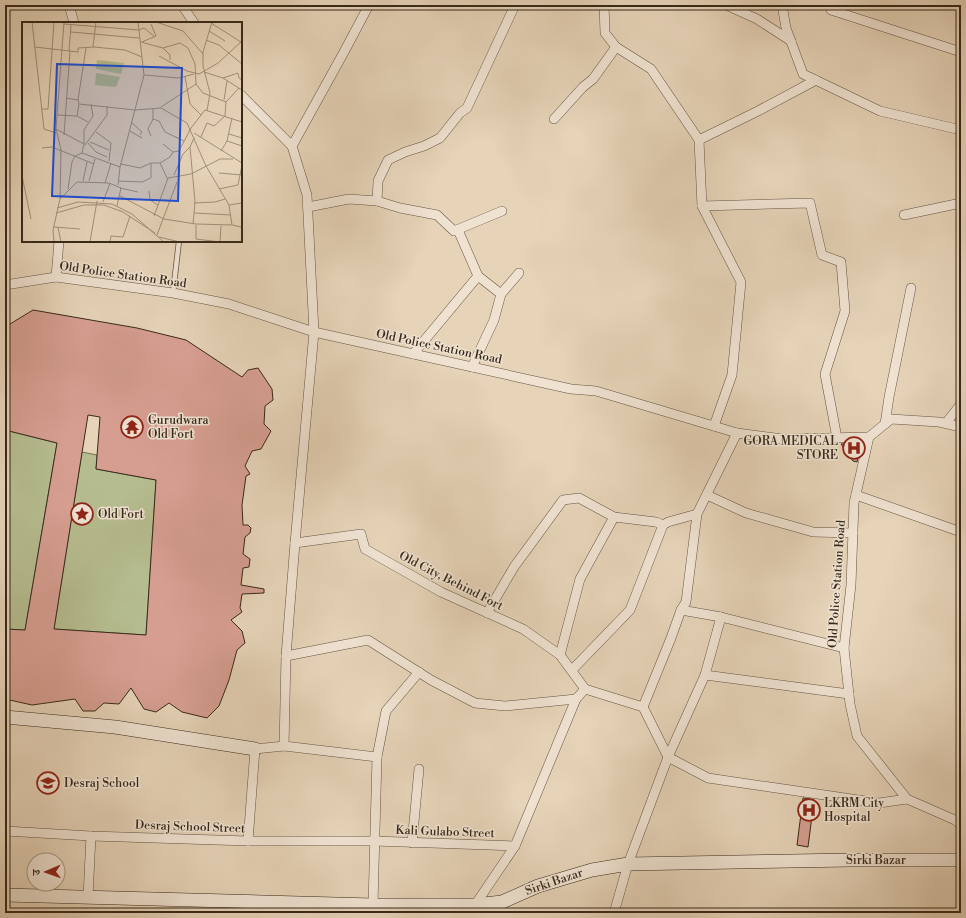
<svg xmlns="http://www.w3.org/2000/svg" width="966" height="918" font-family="'Libre Bodoni','Noto Serif Devanagari',serif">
<rect width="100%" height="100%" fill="#e6d3b8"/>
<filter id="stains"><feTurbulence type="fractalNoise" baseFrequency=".005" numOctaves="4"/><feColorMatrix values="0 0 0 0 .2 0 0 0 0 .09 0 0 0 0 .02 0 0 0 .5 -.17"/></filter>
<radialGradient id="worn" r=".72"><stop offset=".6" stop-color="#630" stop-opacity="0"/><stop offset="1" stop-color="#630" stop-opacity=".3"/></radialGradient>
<g fill="#b5bc8f" stroke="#767254">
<path d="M 5,430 L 57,443 L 25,630 L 5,629 Z"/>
<path d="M 82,452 L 97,455 L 96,469 L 156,480 L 146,635 L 54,629 Z"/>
</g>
<g fill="#d69e91" stroke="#37291a" fill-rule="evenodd">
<path d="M 33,310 L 137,328 L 186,340 L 242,377 L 248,370 L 258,368 L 272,389 L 273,400 L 265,406 L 264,424 L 271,431 L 261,449 L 252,451 L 245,466 L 250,474 L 246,476 L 242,505 L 243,525 L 248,525 L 251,528 L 250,533 L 245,537 L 243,554 L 250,559 L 249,567 L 243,568 L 241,585 L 264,589 L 264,593 L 242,594 L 240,608 L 242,612 L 231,620 L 242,631 L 245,643 L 237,650 L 229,680 L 219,706 L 207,718 L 182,712 L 169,703 L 156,712 L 144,709 L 131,688 L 119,704 L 104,703 L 95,711 L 83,711 L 75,699 L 32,705 L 5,699 L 5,629 L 25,630 L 57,443 L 5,430 L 5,333 L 10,324 ZM 88,415 L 100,417 L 96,469 L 156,480 L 146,635 L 54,629 Z"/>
<path d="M 861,443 L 857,462 L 853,461 L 841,444 Z"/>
<path d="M 803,798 L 814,800 L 808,847 L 797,845 Z"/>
</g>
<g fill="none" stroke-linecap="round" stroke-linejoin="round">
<g stroke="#635442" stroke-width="6">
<path id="lane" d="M 173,293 L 179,241"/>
</g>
<g stroke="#635442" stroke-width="10">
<g id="street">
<path d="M 69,5 L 74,23"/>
<path d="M 182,5 L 194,23"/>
<path d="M 604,5 L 605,33 L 616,47 L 651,69 L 699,140 L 702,206 L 741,282 L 732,375 L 714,426"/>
<path d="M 726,5 L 757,19 L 791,41"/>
<path d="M 782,5 L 786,28 L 803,74 L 880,111 L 961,130"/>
<path d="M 831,10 L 961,52"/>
<path d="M 241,95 L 292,146"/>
<path d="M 554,119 L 583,87 L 593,79 L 616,47"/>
<path d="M 699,140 L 758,111 L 816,80"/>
<path d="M 377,201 L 378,181 L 388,160 L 405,152 L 424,146 L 440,138 L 460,113 L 467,108 L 515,5"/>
<path d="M 702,206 L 810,203 L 822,255 L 841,262 L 845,311 L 825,374 L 837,438"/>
<path d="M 308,207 L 349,199 L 377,201 L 400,208 L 437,215 L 454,231 L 502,211"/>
<path d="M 904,215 L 961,203"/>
<path d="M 458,230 L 478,276"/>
<path d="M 56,277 L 59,241"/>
<path d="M 5,285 L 56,277 L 173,293 L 229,304 L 314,332 L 571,389 L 596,391 L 737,433 L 783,439 L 869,437"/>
<path d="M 413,354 L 478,276 L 501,294"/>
<path d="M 472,367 L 494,320 L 501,294 L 519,273"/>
<path d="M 946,423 L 961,404"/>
<path d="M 885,424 L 889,397 L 911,288"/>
<path d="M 961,427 L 939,422 L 891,419 L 869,437 L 854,503 L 851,585 L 844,648 L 850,704 L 857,736 L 907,799 L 955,820 L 961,825"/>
<path d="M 707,495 L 746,513 L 813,532 L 853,533"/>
<path d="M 856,495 L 961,532"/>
<path d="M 295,543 L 361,534 L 365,549 L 441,592 L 523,629 L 560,655 L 585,689"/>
<path d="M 681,610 L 721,617 L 844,648"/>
<path d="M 487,613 L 514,567 L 563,500 L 579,498 L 614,517 L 656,522 L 663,525 L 668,522 L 697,514"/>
<path d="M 560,655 L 580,579 L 614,517"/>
<path d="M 286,656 L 368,640 L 431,680 L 475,703 L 505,706 L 576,699"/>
<path d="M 572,670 L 630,610 L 663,525"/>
<path d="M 705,675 L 849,694"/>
<path d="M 643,707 L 668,757 L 708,778 L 879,803 L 907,799"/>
<path d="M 284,746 L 286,656 L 295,543 L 314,332 L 307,195 L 292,146 L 344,52 L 369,5"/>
<path d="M 377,757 L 386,711 L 419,672"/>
<path d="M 5,831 L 91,836 L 248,841 L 374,841 L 515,846"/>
<path d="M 248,841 L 255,749 L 284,746 L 377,757 L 373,905"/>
<path d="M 412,843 L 419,769"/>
<path d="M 88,897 L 91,836"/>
<path d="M 475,905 L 515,846 L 576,699 L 585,689 L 643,707 L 671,638 L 681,610 L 686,602 L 697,514 L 737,433"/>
<path d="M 614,913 L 628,864 L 668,757 L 705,675 L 721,617"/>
</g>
</g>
<g stroke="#37291a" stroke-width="14">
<g id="secondary">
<path d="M 5,717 L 115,727 L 255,749"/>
<path d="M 5,895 L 373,905 L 475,905 L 502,902 L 538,886 L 592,870 L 628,864 L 850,860 L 961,860"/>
</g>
</g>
<use href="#lane" stroke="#efe2d1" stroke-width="4.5"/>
<use href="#street" stroke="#efe2d1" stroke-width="9"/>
<use href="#secondary" stroke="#efe2d1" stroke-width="13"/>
</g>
<defs>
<g id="temple-ring" transform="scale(1.15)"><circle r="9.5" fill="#efe2d1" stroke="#8f2418" stroke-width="1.5"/><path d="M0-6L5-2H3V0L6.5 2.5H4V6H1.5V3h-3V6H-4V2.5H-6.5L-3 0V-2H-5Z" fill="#8f2418"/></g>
<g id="hospital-ring" transform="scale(1.15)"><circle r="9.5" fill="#efe2d1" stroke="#8f2418" stroke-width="1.5"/><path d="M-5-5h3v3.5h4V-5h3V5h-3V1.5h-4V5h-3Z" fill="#8f2418"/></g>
<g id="sight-ring" transform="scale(1.15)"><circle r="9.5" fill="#efe2d1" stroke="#8f2418" stroke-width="1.5"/><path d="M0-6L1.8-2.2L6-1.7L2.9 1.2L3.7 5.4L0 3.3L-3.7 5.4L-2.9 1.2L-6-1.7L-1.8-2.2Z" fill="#8f2418"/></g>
<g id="school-ring" transform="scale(1.15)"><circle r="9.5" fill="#efe2d1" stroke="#8f2418" stroke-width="1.5"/><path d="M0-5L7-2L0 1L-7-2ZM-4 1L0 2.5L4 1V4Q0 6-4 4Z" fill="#8f2418"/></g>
</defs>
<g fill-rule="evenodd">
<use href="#temple-ring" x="132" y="427"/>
<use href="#hospital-ring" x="854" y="448"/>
<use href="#sight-ring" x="82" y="514"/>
<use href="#school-ring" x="48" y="783"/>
<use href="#hospital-ring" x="809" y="810"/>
</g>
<g text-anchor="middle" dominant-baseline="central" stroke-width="3" stroke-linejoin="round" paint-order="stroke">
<g font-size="12" fill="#37291a" stroke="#efe2d1">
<text transform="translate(123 275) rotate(8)">Old Police Station Road</text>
<text transform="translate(439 347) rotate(12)">Old Police Station Road</text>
<text transform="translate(451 581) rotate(27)">Old City, Behind Fort</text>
<text transform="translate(837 584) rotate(-86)">Old Police Station Road</text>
<text transform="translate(190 827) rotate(2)">Desraj School Street</text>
<text transform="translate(445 832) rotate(2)">Kali Gulabo Street</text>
<text x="876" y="860">Sirki Bazar</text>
<text transform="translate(554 882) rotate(-19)">Sirki Bazar</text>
</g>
<g font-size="12" fill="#37291a" stroke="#efe2d1" text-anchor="start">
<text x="148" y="420">Gurudwara<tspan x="148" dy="14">Old Fort</tspan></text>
<text x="838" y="441" text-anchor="end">GORA MEDICAL<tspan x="838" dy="14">STORE</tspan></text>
<text x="98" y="514">Old Fort</text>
<text x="64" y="783">Desraj School</text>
<text x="824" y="803">LKRM City<tspan x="824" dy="14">Hospital</tspan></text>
</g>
</g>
<g transform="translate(22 22)">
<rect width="220" height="220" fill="#e6d3b8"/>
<path d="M 75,38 L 102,41 L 99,52 L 74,47 ZM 74,51 L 98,55 L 94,65 L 73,63 Z" fill="#b5bc8f"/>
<path fill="none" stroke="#a08f79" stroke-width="1" d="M 10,0 L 22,107 L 34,111M 134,0 L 161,9 L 181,32M 189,1 L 219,20M 42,2 L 117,8 L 122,6 L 133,15M 187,9 L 203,19M 49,10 L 117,16M 184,18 L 197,23 L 220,42M 119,20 L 141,26 L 148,33 L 148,38M 120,20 L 134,14 L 129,2M 13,25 L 56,30 L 56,26 L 72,25 L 103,28 L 120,35M 71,25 L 74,0M 47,29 L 49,3M 137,34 L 165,49 L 177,52 L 196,41 L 220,19M 182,50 L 201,56 L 220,68M 122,53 L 157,56 L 172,52M 163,55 L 168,82 L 179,93M 201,56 L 216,51 L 217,56 L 220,58M 174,62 L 181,71 L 204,80 L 203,94 L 192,104 L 185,101 L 179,115M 44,76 L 56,78 L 57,82M 56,78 L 64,26M 202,78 L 205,59M 204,80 L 217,66M 57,82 L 113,88 L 139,86 L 165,101 L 184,144 L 207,183 L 210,203M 139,85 L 174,62 L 173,42 L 166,26 L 158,21 L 141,26M 20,87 L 26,87 L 32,0M 185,89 L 188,71 L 181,44 L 181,30 L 190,0M 35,93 L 55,94 L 57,82M 55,94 L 66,100M 131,97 L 137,99 L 143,110 L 162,119M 110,101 L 120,110 L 118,113M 34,107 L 62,122 L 60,131 L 98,145M 108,109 L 120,116M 74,110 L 89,121 L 87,139M 172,111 L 220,141M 207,112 L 220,116M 42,113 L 48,29M 129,114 L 126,107 L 131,97 L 131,87M 205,119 L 220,124M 68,120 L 87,128M 66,121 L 74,130 L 85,135M 62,122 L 62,108 L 71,94 L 69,82M 141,122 L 151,130M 63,123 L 85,93 L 85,84M 20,126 L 30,125 L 72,142M 199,129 L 205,119 L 210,96M 138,141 L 146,158M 99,142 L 118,146 L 129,141 L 138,141 L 148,135 L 151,130 L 157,129 L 169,106 L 183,88 L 220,100M 197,151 L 220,153M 152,153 L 161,132 L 168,125M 0,154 L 9,197M 61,159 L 65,140M 67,159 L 73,137M 96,159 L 120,160 L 129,156 L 129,141M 83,161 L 89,141M 96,163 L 98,145 L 122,53 L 116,0M 98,166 L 116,170M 46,167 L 50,140 L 53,134 L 60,131M 197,167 L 216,163 L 220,143M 127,169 L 128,178 L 136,183M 98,174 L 142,197 L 174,202 L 210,203 L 219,205 L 220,208M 38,177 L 55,160 L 87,161 L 99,166 L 95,184M 81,180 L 88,161M 172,181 L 193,180 L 203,177M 207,183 L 220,181M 35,186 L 56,180 L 90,182 L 110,192 L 142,220M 34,191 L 62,183 L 82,183 L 101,190 L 133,211M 172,191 L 209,193M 132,194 L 146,156 L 169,152 L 198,137 L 211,137M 171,202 L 173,180 L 168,125 L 172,116M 174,203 L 174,217 L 198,220M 32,205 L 58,207M 36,205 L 39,220M 135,213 L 155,160M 137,215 L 158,220M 32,220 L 31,208 L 38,177 L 39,128 L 34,107 L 42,0M 68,220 L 75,179M 88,220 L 89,214 L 101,215 L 108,194M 198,220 L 199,204"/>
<path fill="#1d4ed8" fill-opacity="0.15" stroke="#1d4ed8" stroke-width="2" d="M 35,42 L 160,46 L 156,179 L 30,174 Z"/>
<rect width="220" height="220" fill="none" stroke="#37291a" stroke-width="2"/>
</g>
<rect width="966" height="918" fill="none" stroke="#e6d3b8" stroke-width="20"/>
<rect x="6" y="6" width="954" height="906" fill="none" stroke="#37291a" stroke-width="2"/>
<rect x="10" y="10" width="946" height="898" fill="none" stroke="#37291a"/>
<g transform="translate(46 872) rotate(268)"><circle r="19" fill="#efe2d1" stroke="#a59888"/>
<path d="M0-3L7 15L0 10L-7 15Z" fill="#8f2418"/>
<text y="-6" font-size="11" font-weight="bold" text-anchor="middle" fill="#37291a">उ</text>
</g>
<rect width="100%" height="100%" filter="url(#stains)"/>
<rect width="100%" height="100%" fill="url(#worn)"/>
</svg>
